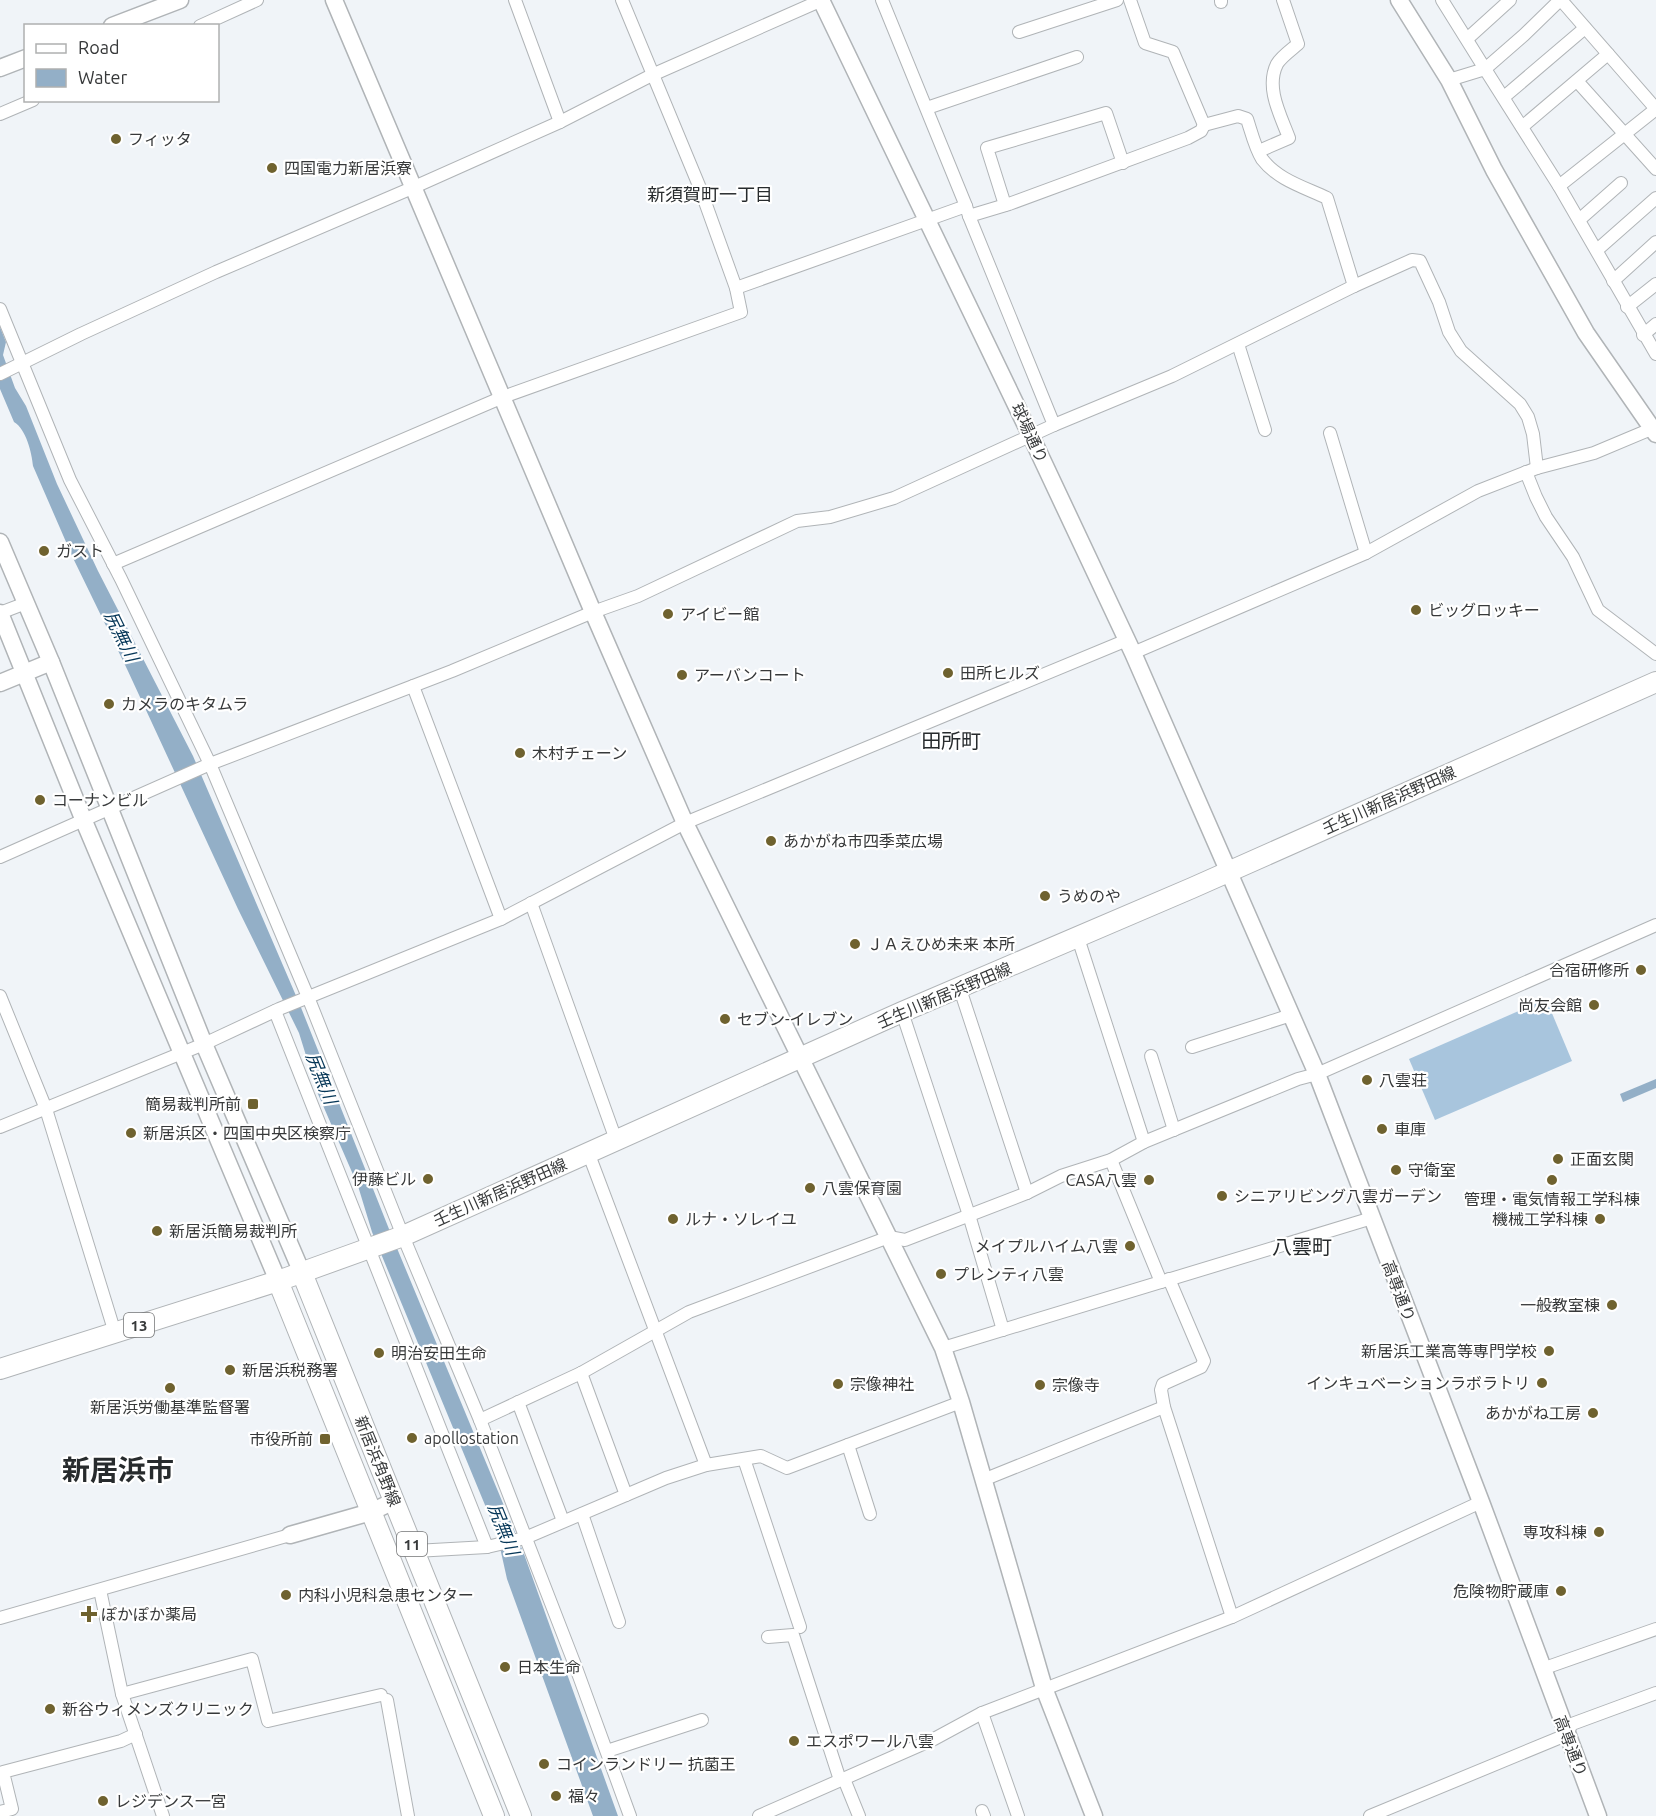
<svg xmlns="http://www.w3.org/2000/svg" width="1656" height="1816" font-family="Ubuntu,'Noto Sans JP',sans-serif">
<rect width="100%" height="100%" fill="#f0f4f8"/>
<path fill="#a8c5dd" d="M 1546,999 L 1572,1061 L 1435,1120 L 1409,1059 Z"/>
<g fill="#93afc7">
<path d="M 0,327 L 6,342 L 3,355 L 15,388 L 26,406 L 57,484 L 98,571 L 193,756 L 300,1005 L 389,1229 L 524,1554 L 618,1816 L 593,1816 L 507,1579 L 497,1534 L 372,1232 L 358,1186 L 318,1094 L 299,1033 L 238,909 L 127,669 L 73,558 L 33,466 C 32,453 26,429 14,422 L 0,389 Z"/>
<path d="M 1656,1079 L 1656,1088 L 1623,1102 L 1620,1094 Z"/>
</g>
<g fill="none" stroke-linecap="round" stroke-linejoin="round">
<g stroke="#b0b4b7" stroke-width="14">
<g id="street">
<path d="M 515,0 L 560,122"/>
<path d="M 622,0 L 700,188 L 736,288"/>
<path d="M 882,0 L 966,206"/>
<path d="M 1130,0 L 1145,43 L 1173,52 L 1204,125 L 1238,116 L 1247,119 C 1251,131 1255,148 1262,159 C 1278,180 1304,187 1327,198 L 1354,286 L 1412,260 L 1420,261 L 1439,302 L 1449,332 L 1461,351 L 1520,404 L 1528,417 L 1533,434 L 1537,468 L 1594,453 L 1656,427"/>
<path d="M 1221,0 L 1221,2"/>
<path d="M 1442,0 L 1485,69 L 1524,35 L 1560,0"/>
<path d="M 1561,0 L 1656,109"/>
<path d="M 200,26 L 257,0"/>
<path d="M 1019,32 L 1117,0"/>
<path d="M 1467,39 L 1510,0"/>
<path d="M 1449,80 L 1485,69 L 1559,186 L 1656,354"/>
<path d="M 1577,81 L 1656,169"/>
<path d="M 1504,97 L 1585,28"/>
<path d="M 927,108 L 1077,57"/>
<path d="M 0,114 L 33,100"/>
<path d="M 1522,127 L 1608,54"/>
<path d="M 1259,151 L 1289,138 C 1281,116 1265,88 1277,64 C 1281,57 1291,50 1298,44 L 1283,0"/>
<path d="M 1559,186 L 1656,109"/>
<path d="M 1005,205 L 987,148 L 1106,113 L 1123,163"/>
<path d="M 1579,220 L 1621,183"/>
<path d="M 1597,250 L 1656,198"/>
<path d="M 1613,281 L 1656,242"/>
<path d="M 1627,307 L 1656,284"/>
<path d="M 0,309 L 70,480 L 121,579 L 210,764 L 308,997 L 403,1236 L 480,1420 L 575,1665 L 630,1816"/>
<path d="M 1643,335 L 1656,324"/>
<path d="M 1238,344 L 1265,430"/>
<path d="M 0,374 L 81,334 L 216,272 L 412,188 L 560,122 L 652,75 L 822,0"/>
<path d="M 1054,425 L 1172,376 L 1354,286"/>
<path d="M 1330,433 L 1366,553"/>
<path d="M 1526,472 L 1536,497 L 1546,517 L 1573,557 L 1598,610 L 1656,654"/>
<path d="M 113,564 L 503,397 L 741,312 L 736,288 L 966,206 L 969,216"/>
<path d="M 0,613 L 26,603"/>
<path d="M 1133,653 L 1366,553 L 1478,491 L 1537,468"/>
<path d="M 413,686 L 501,919"/>
<path d="M 0,857 L 210,764 L 452,671 L 593,612 L 638,596 L 797,521 L 830,517 L 894,498 L 1054,425 L 969,216 L 1009,204 L 1188,138 L 1201,131 L 1204,125"/>
<path d="M 531,903 L 616,1140"/>
<path d="M 1078,938 L 1144,1142"/>
<path d="M 960,989 L 1027,1193"/>
<path d="M 0,996 L 46,1109 L 115,1333"/>
<path d="M 275,1011 L 487,1547"/>
<path d="M 902,1012 L 969,1215 L 1003,1330"/>
<path d="M 1192,1047 L 1291,1015"/>
<path d="M 1151,1056 L 1174,1130"/>
<path d="M 0,1127 L 204,1044 L 279,1009 L 501,919 L 685,823 L 1127,640"/>
<path d="M 588,1152 L 706,1465"/>
<path d="M 1111,1160 L 1161,1282"/>
<path d="M 1169,1279 L 1204,1361 L 1201,1367 L 1163,1384 L 1161,1390 L 1164,1407 L 1232,1617"/>
<path d="M 943,1348 L 1372,1218"/>
<path d="M 581,1373 L 626,1495"/>
<path d="M 518,1402 L 563,1521"/>
<path d="M 480,1420 L 581,1373 L 689,1312 L 889,1237 L 905,1240 L 1027,1193 L 1061,1176 L 1111,1160 L 1144,1142 L 1298,1079 L 1317,1074 L 1656,925"/>
<path d="M 848,1445 L 870,1514"/>
<path d="M 744,1459 L 800,1627"/>
<path d="M 983,1480 L 1164,1407"/>
<path d="M 582,1514 L 619,1622"/>
<path d="M 415,1551 L 487,1547 L 525,1538 L 666,1478 L 706,1465 L 761,1456 L 787,1468 L 961,1402"/>
<path d="M 100,1590 L 122,1694 L 163,1816"/>
<path d="M 0,1618 L 290,1535"/>
<path d="M 768,1637 L 793,1635 L 840,1780"/>
<path d="M 1542,1669 L 1656,1629"/>
<path d="M 122,1694 L 252,1659 L 268,1721 L 381,1695"/>
<path d="M 387,1700 L 408,1816"/>
<path d="M 982,1713 L 1018,1816"/>
<path d="M 607,1751 L 702,1720"/>
<path d="M 844,1779 L 859,1816"/>
<path d="M 982,1811 L 984,1816"/>
<path d="M 0,1812 L 12,1809 L 3,1772 L 121,1741 L 136,1734"/>
<path d="M 759,1816 L 934,1739 L 982,1713 L 1232,1617 L 1481,1502"/>
<path d="M 1370,1816 L 1566,1735 L 1572,1724 L 1656,1693"/>
</g>
</g>
<g stroke="#b0b4b7" stroke-width="19">
<g id="secondary">
<path d="M 334,0 L 593,612 L 685,823 L 943,1348 L 961,1402 L 1044,1688 L 1094,1816"/>
<path d="M 821,0 L 1031,436 L 1133,653 L 1317,1074 L 1481,1502 L 1598,1816"/>
<path d="M 1399,0 L 1449,80 L 1494,170 L 1586,333 L 1656,434"/>
<path d="M 112,26 L 180,0"/>
<path d="M 0,68 L 26,58"/>
<path d="M 0,542 L 51,662 L 204,1044 L 302,1273"/>
<path d="M 0,613 L 84,821 L 278,1281"/>
<path d="M 0,683 L 51,662"/>
<path d="M 290,1535 L 371,1512 L 394,1501"/>
</g>
</g>
<g stroke="#b0b4b7" stroke-width="22">
<g id="primary">
<path d="M 302,1273 L 521,1816"/>
<path d="M 278,1281 L 494,1816"/>
<path d="M 0,1369 L 278,1281 L 403,1236 L 902,1012 L 1192,888 L 1656,682"/>
</g>
</g>
<use href="#street" stroke="#fff" stroke-width="12"/>
<use href="#secondary" stroke="#fff" stroke-width="16"/>
<use href="#primary" stroke="#fff" stroke-width="20"/>
</g>
<g fill="#6f622f" stroke="#fff" stroke-width="2">
<circle cx="116" cy="139" r="6"/>
<circle cx="272" cy="168" r="6"/>
<circle cx="44" cy="551" r="6"/>
<circle cx="1416" cy="610" r="6"/>
<circle cx="668" cy="614" r="6"/>
<circle cx="948" cy="673" r="6"/>
<circle cx="682" cy="675" r="6"/>
<circle cx="109" cy="704" r="6"/>
<circle cx="520" cy="753" r="6"/>
<circle cx="40" cy="800" r="6"/>
<circle cx="771" cy="841" r="6"/>
<circle cx="1045" cy="896" r="6"/>
<circle cx="855" cy="944" r="6"/>
<circle cx="1641" cy="970" r="6"/>
<circle cx="1594" cy="1005" r="6"/>
<circle cx="725" cy="1019" r="6"/>
<circle cx="1367" cy="1080" r="6"/>
<rect x="247" y="1098" width="12" height="12" rx="3"/>
<circle cx="1382" cy="1129" r="6"/>
<circle cx="131" cy="1133" r="6"/>
<circle cx="1558" cy="1159" r="6"/>
<circle cx="1396" cy="1170" r="6"/>
<circle cx="428" cy="1179" r="6"/>
<circle cx="1149" cy="1180" r="6"/>
<circle cx="1552" cy="1180" r="6"/>
<circle cx="810" cy="1188" r="6"/>
<circle cx="1222" cy="1196" r="6"/>
<circle cx="673" cy="1219" r="6"/>
<circle cx="1600" cy="1219" r="6"/>
<circle cx="157" cy="1231" r="6"/>
<circle cx="1130" cy="1246" r="6"/>
<circle cx="941" cy="1274" r="6"/>
<circle cx="1612" cy="1305" r="6"/>
<circle cx="1549" cy="1351" r="6"/>
<circle cx="379" cy="1353" r="6"/>
<circle cx="230" cy="1370" r="6"/>
<circle cx="1542" cy="1383" r="6"/>
<circle cx="838" cy="1384" r="6"/>
<circle cx="1040" cy="1385" r="6"/>
<circle cx="170" cy="1388" r="6"/>
<circle cx="1593" cy="1413" r="6"/>
<circle cx="412" cy="1438" r="6"/>
<rect x="319" y="1433" width="12" height="12" rx="3"/>
<circle cx="1599" cy="1532" r="6"/>
<circle cx="1561" cy="1591" r="6"/>
<circle cx="286" cy="1595" r="6"/>
<path d="M86 1605h6v6h6v6h-6v6h-6v-6h-6v-6h6z"/>
<circle cx="505" cy="1667" r="6"/>
<circle cx="50" cy="1709" r="6"/>
<circle cx="794" cy="1741" r="6"/>
<circle cx="544" cy="1764" r="6"/>
<circle cx="556" cy="1796" r="6"/>
<circle cx="103" cy="1801" r="6"/>
</g>
<g text-anchor="middle" dominant-baseline="central" stroke-width="4.5" stroke-linejoin="round" paint-order="stroke">
<g fill="#fff" stroke="#737475" stroke-width="1.5">
<rect x="124" y="1313" width="30" height="24" rx="4.5"/>
<rect x="397" y="1532" width="30" height="24" rx="4.5"/>
</g>
<g font-size="15" font-weight="bold" fill="#37393a">
<text x="139" y="1325">13</text>
<text x="412" y="1544">11</text>
</g>
<g font-size="16" fill="#37393a" stroke="#fff" text-anchor="start">
<text x="128" y="139">フィッタ</text>
<text x="284" y="168">四国電力新居浜寮</text>
<text x="56" y="551">ガスト</text>
<text x="1428" y="610">ビッグロッキー</text>
<text x="680" y="614">アイビー館</text>
<text x="960" y="673">田所ヒルズ</text>
<text x="694" y="675">アーバンコート</text>
<text x="121" y="704">カメラのキタムラ</text>
<text x="532" y="753">木村チェーン</text>
<text x="52" y="800">コーナンビル</text>
<text x="783" y="841">あかがね市四季菜広場</text>
<text x="1057" y="896">うめのや</text>
<text x="867" y="944">ＪＡえひめ未来 本所</text>
<text x="1629" y="970" text-anchor="end">合宿研修所</text>
<text x="1582" y="1005" text-anchor="end">尚友会館</text>
<text x="737" y="1019">セブン-イレブン</text>
<text x="1379" y="1080">八雲荘</text>
<text x="241" y="1104" text-anchor="end">簡易裁判所前</text>
<text x="1394" y="1129">車庫</text>
<text x="143" y="1133">新居浜区・四国中央区検察庁</text>
<text x="1570" y="1159">正面玄関</text>
<text x="1408" y="1170">守衛室</text>
<text x="416" y="1179" text-anchor="end">伊藤ビル</text>
<text x="1137" y="1180" text-anchor="end">CASA八雲</text>
<text x="822" y="1188">八雲保育園</text>
<text x="1234" y="1196">シニアリビング八雲ガーデン</text>
<text x="1552" y="1199" text-anchor="middle">管理・電気情報工学科棟</text>
<text x="685" y="1219">ルナ・ソレイユ</text>
<text x="1588" y="1219" text-anchor="end">機械工学科棟</text>
<text x="169" y="1231">新居浜簡易裁判所</text>
<text x="1118" y="1246" text-anchor="end">メイプルハイム八雲</text>
<text x="953" y="1274">プレンティ八雲</text>
<text x="1600" y="1305" text-anchor="end">一般教室棟</text>
<text x="1537" y="1351" text-anchor="end">新居浜工業高等専門学校</text>
<text x="391" y="1353">明治安田生命</text>
<text x="242" y="1370">新居浜税務署</text>
<text x="1530" y="1383" text-anchor="end">インキュベーションラボラトリ</text>
<text x="850" y="1384">宗像神社</text>
<text x="1052" y="1385">宗像寺</text>
<text x="170" y="1407" text-anchor="middle">新居浜労働基準監督署</text>
<text x="1581" y="1413" text-anchor="end">あかがね工房</text>
<text x="424" y="1438">apollostation</text>
<text x="313" y="1439" text-anchor="end">市役所前</text>
<text x="1587" y="1532" text-anchor="end">専攻科棟</text>
<text x="1549" y="1591" text-anchor="end">危険物貯蔵庫</text>
<text x="298" y="1595">内科小児科急患センター</text>
<text x="101" y="1614">ぽかぽか薬局</text>
<text x="517" y="1667">日本生命</text>
<text x="62" y="1709">新谷ウィメンズクリニック</text>
<text x="806" y="1741">エスポワール八雲</text>
<text x="556" y="1764">コインランドリー 抗菌王</text>
<text x="568" y="1796">福々</text>
<text x="115" y="1801">レジデンス一宮</text>
</g>
<g font-size="16" fill="#37393a" stroke="#fff">
<text transform="translate(1030 433) rotate(65)">球場通り</text>
<text transform="translate(1389 800) rotate(-24)">壬生川新居浜野田線</text>
<text transform="translate(944 995) rotate(-23)">壬生川新居浜野田線</text>
<text transform="translate(500 1192) rotate(-24)">壬生川新居浜野田線</text>
<text transform="translate(1399 1291) rotate(69)">高専通り</text>
<text transform="translate(378 1461) rotate(68)">新居浜角野線</text>
<text transform="translate(1571 1746) rotate(69)">高専通り</text>
</g>
<g font-size="18" fill="#272b2d" stroke="#fff">
<text x="710" y="194">新須賀町一丁目</text>
</g>
<g font-size="18" font-style="italic" fill="#063758" stroke="#fff">
<text transform="translate(122 636) rotate(64)">尻無川</text>
<text transform="translate(322 1078) rotate(68)">尻無川</text>
<text transform="translate(504 1529) rotate(68)">尻無川</text>
</g>
<g font-size="20" fill="#272b2d" stroke="#fff">
<text x="951" y="740">田所町</text>
<text x="1302" y="1246">八雲町</text>
</g>
<g font-size="28" font-weight="bold" fill="#272b2d" stroke="#fff">
<text x="118" y="1469">新居浜市</text>
</g>
</g>
<rect x="24" y="24" width="195" height="78" fill="#ffffff" stroke="#afb0b0" stroke-width="1.5"/>
<rect x="36" y="44" width="30" height="9" fill="#ffffff" stroke="#afb0b0" stroke-width="1.5"/>
<text x="78" y="54" font-size="18" fill="#37393a">Road</text>
<rect x="36" y="69" width="30" height="18" fill="#93afc7" stroke="#afb0b0" stroke-width="1.5"/>
<text x="78" y="84" font-size="18" fill="#37393a">Water</text>
</svg>
